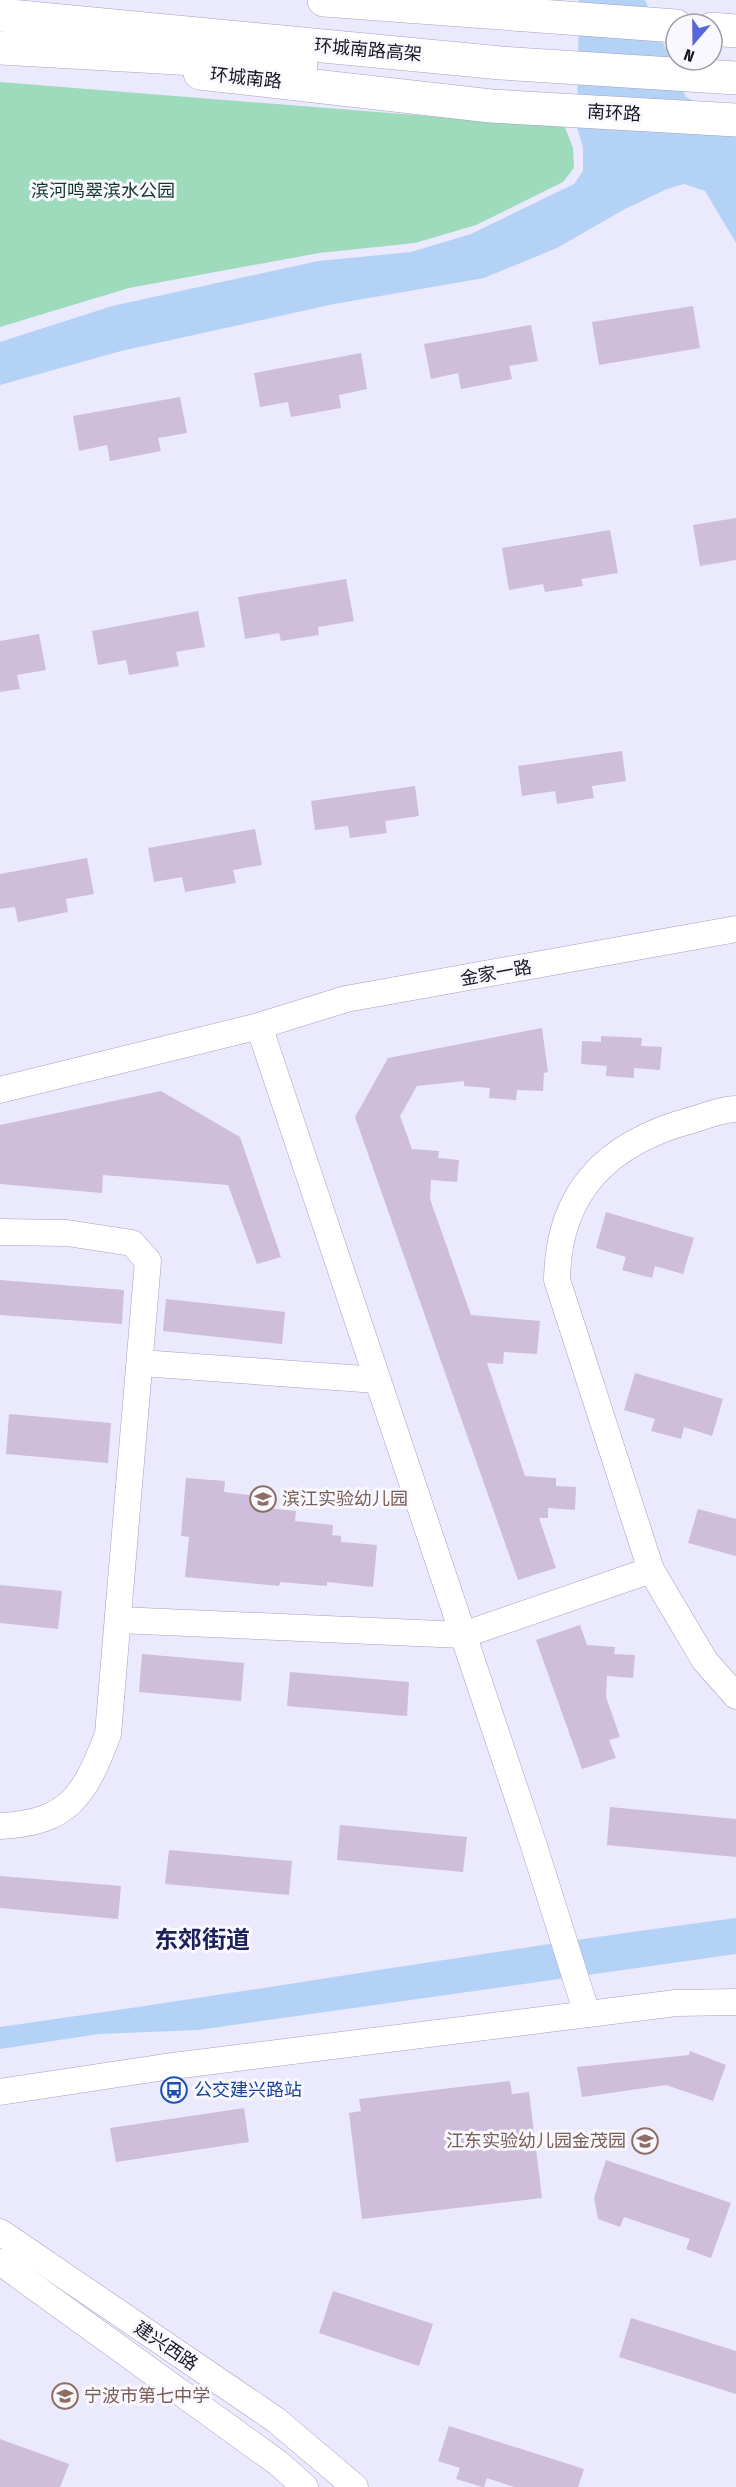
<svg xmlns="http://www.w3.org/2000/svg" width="736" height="2487" font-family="'Fira Sans Condensed','Noto Sans SC',sans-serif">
<rect width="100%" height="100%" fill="#ebe9fd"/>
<path fill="#9edbbc" d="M 0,82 L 565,127 L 573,148 L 574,168 L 563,182 L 476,225 L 415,243 L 319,253 L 129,288 L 0,327 Z"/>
<g fill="#b4d2f5">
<path d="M 579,0 L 645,0 L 686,97 L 736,122 L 736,243 L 705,191 L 684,184 L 667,189 L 623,210 L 557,248 L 484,278 L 334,304 L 121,351 L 0,385 L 0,342 L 112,306 L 318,261 L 411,252 L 471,234 L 574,184 L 583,171 L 583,148 L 577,127 Z"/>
<path d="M 736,1918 L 736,1954 L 198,2030 L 99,2034 L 0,2049 L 0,2027 C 246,1993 490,1950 736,1918 Z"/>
</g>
<g fill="#cebedc">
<path d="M 693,306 L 700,348 L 599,365 L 592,322 Z"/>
<path d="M 531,325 L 538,361 L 509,366 L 512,379 L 461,389 L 458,373 L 431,379 L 424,344 Z"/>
<path d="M 361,353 L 367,389 L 339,395 L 341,408 L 291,417 L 288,402 L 260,407 L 254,373 Z"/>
<path d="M 180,397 L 187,433 L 158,438 L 161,451 L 110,461 L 107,445 L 79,451 L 73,416 Z"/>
<path d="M 736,518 L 736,560 L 700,566 L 693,525 Z"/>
<path d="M 610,530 L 618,573 L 581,579 L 583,586 L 545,592 L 543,584 L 509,590 L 502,548 Z"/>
<path d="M 346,579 L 354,621 L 318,627 L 319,635 L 281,641 L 279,633 L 245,639 L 238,597 Z"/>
<path d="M 198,611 L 205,647 L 176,652 L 179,666 L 129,675 L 126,660 L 98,665 L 92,631 Z"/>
<path d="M 39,634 L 46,670 L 17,675 L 20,689 L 0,692 L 0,641 Z"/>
<path d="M 622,751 L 626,781 L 592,786 L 594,798 L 557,804 L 555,791 L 522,796 L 518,766 Z"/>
<path d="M 415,786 L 419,816 L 385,821 L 387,833 L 350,838 L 348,826 L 315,830 L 311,801 Z"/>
<path d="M 255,829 L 262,865 L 233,870 L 236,883 L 185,892 L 182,877 L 154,882 L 148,848 Z"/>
<path d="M 87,858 L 94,894 L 66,899 L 68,912 L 18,922 L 15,907 L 0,909 L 0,874 Z"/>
<path d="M 542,1028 L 548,1072 L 544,1073 L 543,1091 L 517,1090 L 516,1100 L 489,1098 L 490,1088 L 464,1086 L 464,1081 L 417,1086 L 400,1116 L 412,1149 L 439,1151 L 438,1158 L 459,1160 L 457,1182 L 431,1180 L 430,1199 L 471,1315 L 540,1321 L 537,1354 L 504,1352 L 503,1364 L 487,1363 L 525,1476 L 556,1478 L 556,1486 L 576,1487 L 575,1510 L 548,1508 L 548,1518 L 539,1518 L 556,1568 L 518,1580 L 355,1117 L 388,1058 Z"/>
<path d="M 601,1036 L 642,1038 L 641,1046 L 662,1047 L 660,1070 L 634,1068 L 634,1078 L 606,1076 L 607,1066 L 581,1064 L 582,1041 L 601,1042 Z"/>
<path d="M 161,1091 L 240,1137 L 281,1257 L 257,1264 L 228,1185 L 103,1175 L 102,1193 L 0,1184 L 0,1125 Z"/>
<path d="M 606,1212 L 694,1238 L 683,1274 L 655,1266 L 652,1278 L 622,1270 L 626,1257 L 596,1248 Z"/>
<path d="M 0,1280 L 124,1290 L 122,1324 L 0,1315 Z"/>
<path d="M 166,1299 L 285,1312 L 282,1344 L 163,1331 Z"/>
<path d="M 635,1373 L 723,1399 L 712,1436 L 684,1427 L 681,1439 L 651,1431 L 655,1419 L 624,1410 Z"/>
<path d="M 9,1414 L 111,1423 L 108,1463 L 6,1454 Z"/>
<path d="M 186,1478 L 225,1481 L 224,1492 L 259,1496 L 258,1507 L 296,1511 L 295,1521 L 333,1525 L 332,1535 L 341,1536 L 341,1542 L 377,1545 L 373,1587 L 327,1582 L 327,1586 L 280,1582 L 279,1586 L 185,1577 L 189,1537 L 181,1536 Z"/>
<path d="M 698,1509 L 736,1519 L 736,1556 L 688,1543 Z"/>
<path d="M 0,1585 L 62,1591 L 58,1629 L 0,1623 Z"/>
<path d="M 580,1625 L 587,1645 L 615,1647 L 614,1654 L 635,1655 L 633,1678 L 607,1676 L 606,1697 L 620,1737 L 609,1740 L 616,1758 L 582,1769 L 536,1640 Z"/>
<path d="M 142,1654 L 244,1663 L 241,1701 L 139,1692 Z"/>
<path d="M 290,1672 L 409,1682 L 407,1716 L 287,1706 Z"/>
<path d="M 610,1807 L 736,1819 L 736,1857 L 607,1845 Z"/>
<path d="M 340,1825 L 467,1837 L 463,1872 L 337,1860 Z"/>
<path d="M 169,1850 L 292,1861 L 289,1895 L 165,1884 Z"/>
<path d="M 0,1876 L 121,1886 L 118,1919 L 0,1908 Z"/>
<path d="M 690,2051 L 726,2065 L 713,2101 L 666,2085 L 582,2097 L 577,2067 L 689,2055 Z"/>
<path d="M 510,2081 L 512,2094 L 529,2092 L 542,2198 L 362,2219 L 349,2113 L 361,2111 L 359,2099 Z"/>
<path d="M 244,2108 L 249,2142 L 116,2162 L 110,2128 Z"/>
<path d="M 606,2160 L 731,2203 L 711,2258 L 686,2249 L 690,2239 L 624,2217 L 620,2227 L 598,2219 L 594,2198 Z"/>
<path d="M 333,2291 L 433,2324 L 419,2366 L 319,2333 Z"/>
<path d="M 631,2318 L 736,2351 L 736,2394 L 619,2357 Z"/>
<path d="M 449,2426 L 584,2469 L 578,2487 L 514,2487 L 487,2478 L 484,2487 L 482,2487 L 456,2479 L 460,2468 L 438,2461 Z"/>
<path d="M 0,2439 L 69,2464 L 60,2487 L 0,2487 Z"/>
</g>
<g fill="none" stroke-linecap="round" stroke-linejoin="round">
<g stroke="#a5a0bf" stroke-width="27">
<g id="minor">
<path d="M 259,1026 L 534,1846 L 587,2014"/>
<path d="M 0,1090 L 259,1026 L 346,999 L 736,929"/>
<path d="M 736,1109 C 721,1109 706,1116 692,1120 C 609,1142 558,1191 557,1280 L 651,1570 L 705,1661 L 736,1696"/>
<path d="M 0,1232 L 67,1233 L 132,1243 L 148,1261 L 108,1734 C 85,1794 70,1823 0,1826"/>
<path d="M 141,1363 L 377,1380"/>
<path d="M 119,1620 L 463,1635 L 651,1570"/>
<path d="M 0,2092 L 165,2067 L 676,2003 L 736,2002"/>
<path d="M 0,2232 L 276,2420 L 355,2487"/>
<path d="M 0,2262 L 278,2463 L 305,2487"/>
</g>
</g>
<g stroke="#a5a0bf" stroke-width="34">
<path id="major" d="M 200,73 L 491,106 L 736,120"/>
</g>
<g stroke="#a5a0bf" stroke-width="34">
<g id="highway">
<path d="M 324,0 L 676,26"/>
<path d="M 0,15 L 501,63 L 736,78"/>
<path d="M 712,29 L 736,31"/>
<path d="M 0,48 L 301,65"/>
</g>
</g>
<use href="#minor" stroke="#fff" stroke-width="26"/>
<use href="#major" stroke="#fff" stroke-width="33"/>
<use href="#highway" stroke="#fff" stroke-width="33"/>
</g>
<defs>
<g id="school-ring" transform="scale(1.35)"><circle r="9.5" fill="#f9f8ff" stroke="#8d6e63" stroke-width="1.5"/><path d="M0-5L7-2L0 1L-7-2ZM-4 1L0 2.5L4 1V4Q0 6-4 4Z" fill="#8d6e63"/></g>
<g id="bus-ring" transform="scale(1.35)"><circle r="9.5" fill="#f9f8ff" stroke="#1a4fb4" stroke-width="1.5"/><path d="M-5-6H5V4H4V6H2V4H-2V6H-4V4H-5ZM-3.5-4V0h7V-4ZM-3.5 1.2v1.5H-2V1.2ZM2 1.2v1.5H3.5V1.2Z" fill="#1a4fb4"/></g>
</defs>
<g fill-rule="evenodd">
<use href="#school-ring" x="263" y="1499"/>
<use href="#bus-ring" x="174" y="2090"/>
<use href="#school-ring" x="645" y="2141"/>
<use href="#school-ring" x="65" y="2396"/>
</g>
<g text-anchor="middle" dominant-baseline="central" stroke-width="6" stroke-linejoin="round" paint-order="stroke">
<g font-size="18" fill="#191722" stroke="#f9f8ff">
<text transform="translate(368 50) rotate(5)">环城南路高架</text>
<text transform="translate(246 78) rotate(6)">环城南路</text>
<text transform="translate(614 113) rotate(3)">南环路</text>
<text transform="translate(496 973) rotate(-10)">金家一路</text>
<text transform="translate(166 2346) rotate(34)">建兴西路</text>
</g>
<g font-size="18" fill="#143828" stroke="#f9f8ff">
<text x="103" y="191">滨河鸣翠滨水公园</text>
</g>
<g font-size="18" fill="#785e54" stroke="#f9f8ff" text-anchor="start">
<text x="282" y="1499">滨江实验幼儿园</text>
<text x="626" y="2141" text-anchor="end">江东实验幼儿园金茂园</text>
<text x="84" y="2396">宁波市第七中学</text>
</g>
<g font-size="18" fill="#164399" stroke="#f9f8ff" text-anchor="start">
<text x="194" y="2090">公交建兴路站</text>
</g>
<g font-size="24" font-weight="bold" fill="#1c215a" stroke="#f9f8ff">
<text x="202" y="1940">东郊街道</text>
</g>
</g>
<g transform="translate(694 42) rotate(200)"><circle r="28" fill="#f9f8ff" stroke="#9f9ea7" stroke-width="1.5"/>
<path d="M0-4.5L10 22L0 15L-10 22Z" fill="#5666dc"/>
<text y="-9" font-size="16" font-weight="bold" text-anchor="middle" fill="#191722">N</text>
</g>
</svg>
